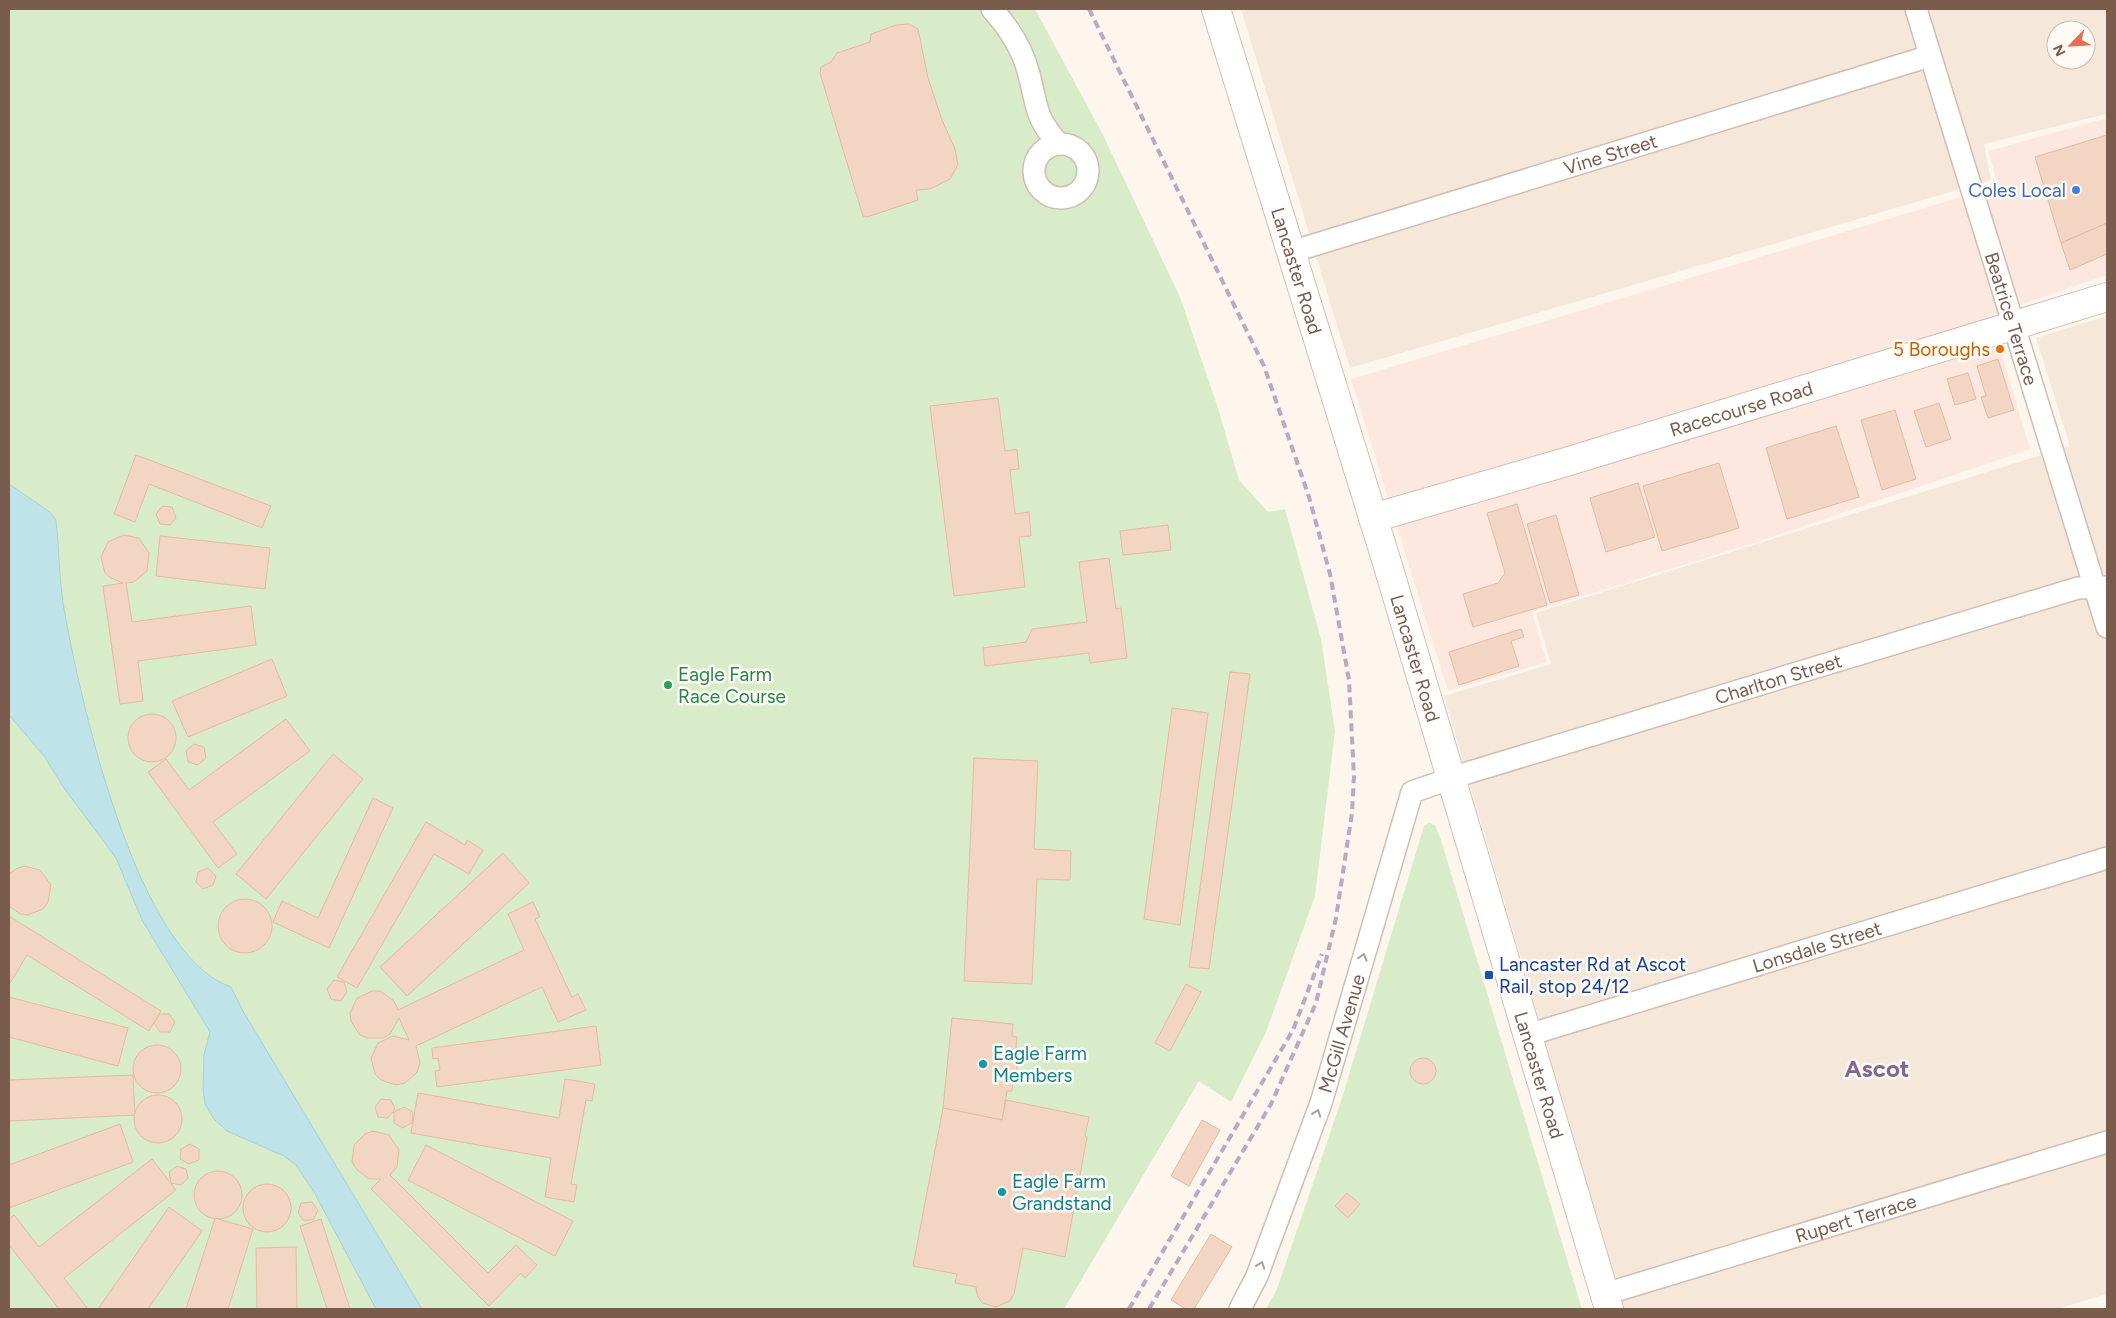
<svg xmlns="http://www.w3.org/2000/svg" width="2116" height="1318" font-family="Figtree,sans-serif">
<rect width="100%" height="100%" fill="#fdf6ec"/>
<g fill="#f5e8da" fill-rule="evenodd">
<path d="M 1241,9 L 2107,9 L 2107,114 L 1984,144 L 1991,180 L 1350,368 ZM 2056,30 L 2086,30 L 2086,60 L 2056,60 Z"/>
<path d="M 2107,316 L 2107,1294 L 2056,1309 L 1624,1309 L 1444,696 L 1551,664 L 1536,613 L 2070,446 L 2036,338 Z"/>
</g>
<path fill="#fde8e0" d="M 2107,118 L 2107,275 L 1990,315 L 2030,449 L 1766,539 L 1532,612 L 1547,662 L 1448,691 L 1351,379 L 1948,201 L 1998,184 L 1988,151 Z"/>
<g fill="#d8ecc9">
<path d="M 9,9 L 1035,9 L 1102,133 L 1180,297 L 1217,405 L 1239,480 L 1268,512 L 1285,509 L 1321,639 L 1335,731 L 1315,896 L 1266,1032 L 1231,1102 L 1199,1081 L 1064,1309 L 9,1309 Z"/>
<path d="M 1429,823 L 1435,825 L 1441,840 L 1582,1309 L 1266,1309 L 1277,1289 L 1342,1098 L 1424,826 Z"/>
</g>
<path fill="#bfe3e8" stroke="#a5d3da" d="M 9,484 L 50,512 L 56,520 C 59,547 59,576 63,603 C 79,695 135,954 231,987 L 243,1011 L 422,1309 L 376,1309 L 314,1192 L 296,1165 L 284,1156 L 227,1131 L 214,1119 L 205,1104 L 203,1088 L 204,1055 L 210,1032 L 142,920 L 116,858 L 64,788 L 44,756 L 9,715 Z"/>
<g fill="#f3d5c3" stroke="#e6bba3">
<path d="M 909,24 L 918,29 L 928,78 L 942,120 L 955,149 L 958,165 L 950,179 L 930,189 L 916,190 L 918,200 L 867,217 L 863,216 L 820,73 L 821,67 L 831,62 L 837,53 L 870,42 L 871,34 L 896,25 Z"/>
<path d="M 2107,135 L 2107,223 L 2061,243 L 2035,157 Z"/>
<path d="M 2107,223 L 2107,254 L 2070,270 L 2061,243 Z"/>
<path d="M 1998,359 L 2014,410 L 1988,418 L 1981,397 L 1986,396 L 1977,366 Z"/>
<path d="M 1968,373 L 1976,399 L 1955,405 L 1947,379 Z"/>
<path d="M 998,398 L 1005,451 L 1017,449 L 1019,469 L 1010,470 L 1015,514 L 1029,512 L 1031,536 L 1019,537 L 1025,587 L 954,596 L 930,406 Z"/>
<path d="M 1939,403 L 1951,439 L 1926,447 L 1914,411 Z"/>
<path d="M 1895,410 L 1916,479 L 1882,490 L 1861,420 Z"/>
<path d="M 1836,426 L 1859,497 L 1787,519 L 1766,448 Z"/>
<path d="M 136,455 L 271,506 L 262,528 L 149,484 L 135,522 L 114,514 Z"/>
<path d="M 1719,463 L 1739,528 L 1662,551 L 1643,486 Z"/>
<path d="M 1638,483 L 1655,537 L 1606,552 L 1590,498 Z"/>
<path d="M 1517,504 L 1547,605 L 1473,627 L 1463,594 L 1498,583 L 1505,573 L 1487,513 Z"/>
<path d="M 162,506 L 172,507 L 176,518 L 170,525 L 160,524 L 156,514 Z"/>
<path d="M 1556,515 L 1579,595 L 1550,603 L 1527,524 Z"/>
<path d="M 1168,525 L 1171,550 L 1123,555 L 1120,531 Z"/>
<path d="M 123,535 L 139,538 L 149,553 L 147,571 L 134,582 L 126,583 L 132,622 L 251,606 L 256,645 L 138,661 L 143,701 L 120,704 L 103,586 L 123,583 L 111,578 L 105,573 L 101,557 L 108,542 Z"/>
<path d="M 160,536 L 270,548 L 265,589 L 156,576 Z"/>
<path d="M 1109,558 L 1116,609 L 1121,608 L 1127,658 L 1090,663 L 1089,653 L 985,666 L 983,648 L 1026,642 L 1032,629 L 1087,622 L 1079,562 Z"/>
<path d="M 1521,629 L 1524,637 L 1511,641 L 1519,666 L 1459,685 L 1449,652 Z"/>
<path d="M 272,659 L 287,696 L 188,737 L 172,701 Z"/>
<path d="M 1230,672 L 1250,674 L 1209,969 L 1189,967 Z"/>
<path d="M 1172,708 L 1208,713 L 1180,925 L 1144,919 Z"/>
<circle cx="152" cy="738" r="24"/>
<path d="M 286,719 L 310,751 L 213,822 L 237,854 L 218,868 L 148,772 L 166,759 L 189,790 Z"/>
<path d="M 194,744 L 204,747 L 206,758 L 198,765 L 188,762 L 186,751 Z"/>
<path d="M 333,754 L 363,779 L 266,899 L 236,874 Z"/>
<path d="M 974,758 L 1038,761 L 1034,849 L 1071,851 L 1070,880 L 1037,879 L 1032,984 L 964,981 Z"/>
<path d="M 373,798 L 393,808 L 329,948 L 273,922 L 282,901 L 318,918 Z"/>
<path d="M 426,822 L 465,845 L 467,840 L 483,850 L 469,874 L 434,854 L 357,988 L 337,977 Z"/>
<path d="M 503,853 L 529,883 L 407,996 L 380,967 Z"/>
<path d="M 24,866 L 40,870 L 51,885 L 48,902 L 43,909 L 28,915 L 20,914 L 9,906 L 9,874 L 16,869 Z"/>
<path d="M 208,868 L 216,876 L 213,885 L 203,889 L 196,882 L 198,872 Z"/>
<circle cx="245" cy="926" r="27"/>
<path d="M 533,902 L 540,917 L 535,919 L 572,997 L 578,994 L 586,1010 L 558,1022 L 542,987 L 416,1046 L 420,1063 L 417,1072 L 405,1083 L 396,1085 L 381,1080 L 375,1074 L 371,1058 L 378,1043 L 393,1036 L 409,1040 L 399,1018 L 390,1034 L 383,1038 L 367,1038 L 360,1035 L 351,1021 L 350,1013 L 357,998 L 372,991 L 380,991 L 394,1001 L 398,1010 L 524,950 L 508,914 Z"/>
<path d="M 9,916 L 161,1011 L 149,1031 L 27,955 L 9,985 Z"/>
<path d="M 334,980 L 344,982 L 347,992 L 341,1001 L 331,999 L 327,989 Z"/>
<path d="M 1186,984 L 1201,992 L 1170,1051 L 1155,1043 Z"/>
<path d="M 9,997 L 128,1028 L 118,1066 L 9,1037 Z"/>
<path d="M 160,1014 L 169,1014 L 175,1022 L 170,1032 L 160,1032 L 154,1023 Z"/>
<path d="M 952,1018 L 1013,1024 L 1012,1036 L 1017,1037 L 1016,1048 L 1019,1048 L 1016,1080 L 1013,1080 L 1012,1091 L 1007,1091 L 1002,1120 L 943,1108 Z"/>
<path d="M 596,1026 L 601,1065 L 437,1087 L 435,1071 L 440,1070 L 438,1058 L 433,1059 L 432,1048 Z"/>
<circle cx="157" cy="1069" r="24"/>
<circle cx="1423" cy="1071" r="13"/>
<path d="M 133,1075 L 135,1115 L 9,1121 L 9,1080 Z"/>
<path d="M 565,1079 L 595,1084 L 592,1101 L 586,1100 L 571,1184 L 577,1185 L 574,1202 L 545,1197 L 551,1158 L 411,1133 L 418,1093 L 559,1118 Z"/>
<circle cx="158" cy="1119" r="24"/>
<path d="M 381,1099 L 391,1100 L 395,1109 L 388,1118 L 378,1117 L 375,1107 Z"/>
<path d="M 1006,1100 L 1089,1117 L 1085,1136 L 1087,1137 L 1065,1257 L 1023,1248 L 1014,1294 L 1010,1301 L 996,1307 L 982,1303 L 977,1295 L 976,1287 L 955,1283 L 957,1274 L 913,1266 L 943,1108 L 1002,1120 Z"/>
<path d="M 404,1107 L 413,1112 L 412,1123 L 402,1128 L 394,1123 L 394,1112 Z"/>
<path d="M 1202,1120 L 1220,1130 L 1189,1186 L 1171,1176 Z"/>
<path d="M 120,1124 L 133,1162 L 9,1208 L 9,1165 Z"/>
<path d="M 373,1131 L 389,1135 L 399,1150 L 397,1167 L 390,1175 L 488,1273 L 516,1245 L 537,1265 L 525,1278 L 521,1273 L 489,1306 L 371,1189 L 381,1179 L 369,1179 L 356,1169 L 352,1162 L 354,1145 L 365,1134 Z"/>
<path d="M 190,1144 L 199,1149 L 199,1160 L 189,1164 L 180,1159 L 181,1149 Z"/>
<path d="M 426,1145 L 573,1221 L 555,1256 L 408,1180 Z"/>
<path d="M 152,1159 L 176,1190 L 64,1278 L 88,1309 L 59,1309 L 9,1245 L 9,1219 L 14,1215 L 39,1247 Z"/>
<path d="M 177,1166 L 186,1169 L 188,1178 L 181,1185 L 171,1183 L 169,1172 Z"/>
<circle cx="218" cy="1195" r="24"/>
<circle cx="267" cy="1208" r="24"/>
<path d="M 1347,1193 L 1360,1204 L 1348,1218 L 1335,1206 Z"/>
<path d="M 312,1202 L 318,1210 L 314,1219 L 304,1221 L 298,1213 L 301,1203 Z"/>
<path d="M 169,1207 L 202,1231 L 148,1309 L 98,1309 Z"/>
<path d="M 215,1218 L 253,1229 L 228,1309 L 186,1309 Z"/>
<path d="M 321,1219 L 350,1309 L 327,1309 L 300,1226 Z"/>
<path d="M 1211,1234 L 1232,1247 L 1194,1309 L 1186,1309 L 1171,1300 Z"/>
<path d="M 296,1247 L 297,1309 L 257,1309 L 256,1248 Z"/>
</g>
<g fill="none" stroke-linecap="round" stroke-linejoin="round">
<g stroke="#d1beb0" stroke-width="24">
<g id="minor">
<path d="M 992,9 C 1008,27 1022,48 1028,71 C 1038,105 1033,116 1059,144"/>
<path id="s1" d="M 1916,9 L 2107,627"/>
<circle cx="1061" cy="171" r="27"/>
<path id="s2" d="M 1291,252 L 1930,56"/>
<path id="s3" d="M 1528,1035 L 2107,858"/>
<path id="s4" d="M 1605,1294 L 2107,1142"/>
<path id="s5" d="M 1240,1309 L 1257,1276 L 1321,1103 L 1412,792 L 1467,773 L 2078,588 L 2107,587"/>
</g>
</g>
<g stroke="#d1beb0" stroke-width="30">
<g id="tertiary">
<path id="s6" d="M 1373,518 L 1566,462 L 2107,297"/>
</g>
</g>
<g stroke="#d6c0b0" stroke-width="30">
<g id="secondary">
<path id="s7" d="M 1216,9 L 1388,566 L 1609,1309"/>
</g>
</g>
<use href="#minor" stroke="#fff" stroke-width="21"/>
<use href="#tertiary" stroke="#fff" stroke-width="28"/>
<use href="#secondary" stroke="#fff" stroke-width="28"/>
<g stroke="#b9a8c9" stroke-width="4" stroke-dasharray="8 5" stroke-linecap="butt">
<path d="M 1089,9 L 1264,366 L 1309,497 L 1330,574 L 1349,680 L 1354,777 L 1352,813 L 1336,918 L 1316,1003 L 1271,1104 L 1149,1309"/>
<path d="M 1129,1309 L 1293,1030 L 1322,954"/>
</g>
</g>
<defs><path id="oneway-chevron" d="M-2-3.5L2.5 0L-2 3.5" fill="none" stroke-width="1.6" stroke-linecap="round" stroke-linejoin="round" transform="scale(1.25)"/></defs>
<g stroke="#af9d94">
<use href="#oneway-chevron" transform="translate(1363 957) rotate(-74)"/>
<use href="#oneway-chevron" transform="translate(1317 1113) rotate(-70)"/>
<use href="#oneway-chevron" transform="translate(1261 1265) rotate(-70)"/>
</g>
<circle fill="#3f7fe0" stroke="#fffaf3" stroke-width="2" cx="2076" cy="190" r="5"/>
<circle fill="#e8710a" stroke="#fffaf3" stroke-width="2" cx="2000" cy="349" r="5"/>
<circle fill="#2e9e5b" stroke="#fffaf3" stroke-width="2" cx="668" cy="685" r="5"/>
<rect fill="#1a4fb4" stroke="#fffaf3" stroke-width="2" x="1484" y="970" width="10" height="10" rx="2.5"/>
<g fill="#0f9aa8" stroke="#fffaf3" stroke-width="2">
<circle cx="983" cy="1064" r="5"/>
<circle cx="1002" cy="1192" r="5"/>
</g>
<g text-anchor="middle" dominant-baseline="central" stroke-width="5" stroke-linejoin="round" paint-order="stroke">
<g font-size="19" fill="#7a5c4d" stroke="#fffaf3">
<text stroke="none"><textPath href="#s2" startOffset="334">Vine Street</textPath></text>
<text stroke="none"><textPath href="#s7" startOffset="274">Lancaster Road</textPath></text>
<text stroke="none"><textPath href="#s1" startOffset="324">Beatrice Terrace</textPath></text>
<text stroke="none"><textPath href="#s6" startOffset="384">Racecourse Road</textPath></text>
<text stroke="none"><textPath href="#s7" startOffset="679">Lancaster Road</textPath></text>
<text stroke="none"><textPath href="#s5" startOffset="929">Charlton Street</textPath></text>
<text stroke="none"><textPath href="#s3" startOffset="302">Lonsdale Street</textPath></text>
<text stroke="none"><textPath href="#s5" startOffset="294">McGill Avenue</textPath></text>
<text stroke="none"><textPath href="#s7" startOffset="1114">Lancaster Road</textPath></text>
<text stroke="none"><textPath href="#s4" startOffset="262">Rupert Terrace</textPath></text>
</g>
<g font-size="19" fill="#366cbe" stroke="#fffaf3" text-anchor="end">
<text x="2066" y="190">Coles Local</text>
</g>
<g font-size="19" fill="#c56008" stroke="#fffaf3" text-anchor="end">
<text x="1990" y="349">5 Boroughs</text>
</g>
<g font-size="19" fill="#27864d" stroke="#fffaf3" text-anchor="start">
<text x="678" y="674">Eagle Farm<tspan x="678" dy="22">Race Course</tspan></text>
</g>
<g font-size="19" fill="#164399" stroke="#fffaf3" text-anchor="start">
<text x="1499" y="964">Lancaster Rd at Ascot<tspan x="1499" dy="22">Rail, stop 24/12</tspan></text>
</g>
<g font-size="19" fill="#0d838f" stroke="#fffaf3" text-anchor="start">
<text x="993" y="1053">Eagle Farm<tspan x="993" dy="22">Members</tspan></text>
<text x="1012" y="1181">Eagle Farm<tspan x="1012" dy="22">Grandstand</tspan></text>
</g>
<g font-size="24" font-weight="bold" fill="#846695" stroke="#fffaf3">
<text x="1877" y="1068">Ascot</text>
</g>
</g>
<rect width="2116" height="1318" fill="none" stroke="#7a5c4d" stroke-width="20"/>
<g transform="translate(2071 45) rotate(245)"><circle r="24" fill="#fffaf3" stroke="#cabbb1"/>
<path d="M0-4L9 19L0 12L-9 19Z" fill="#e76f51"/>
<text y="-8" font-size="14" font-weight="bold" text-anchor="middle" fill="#7a5c4d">N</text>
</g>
</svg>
